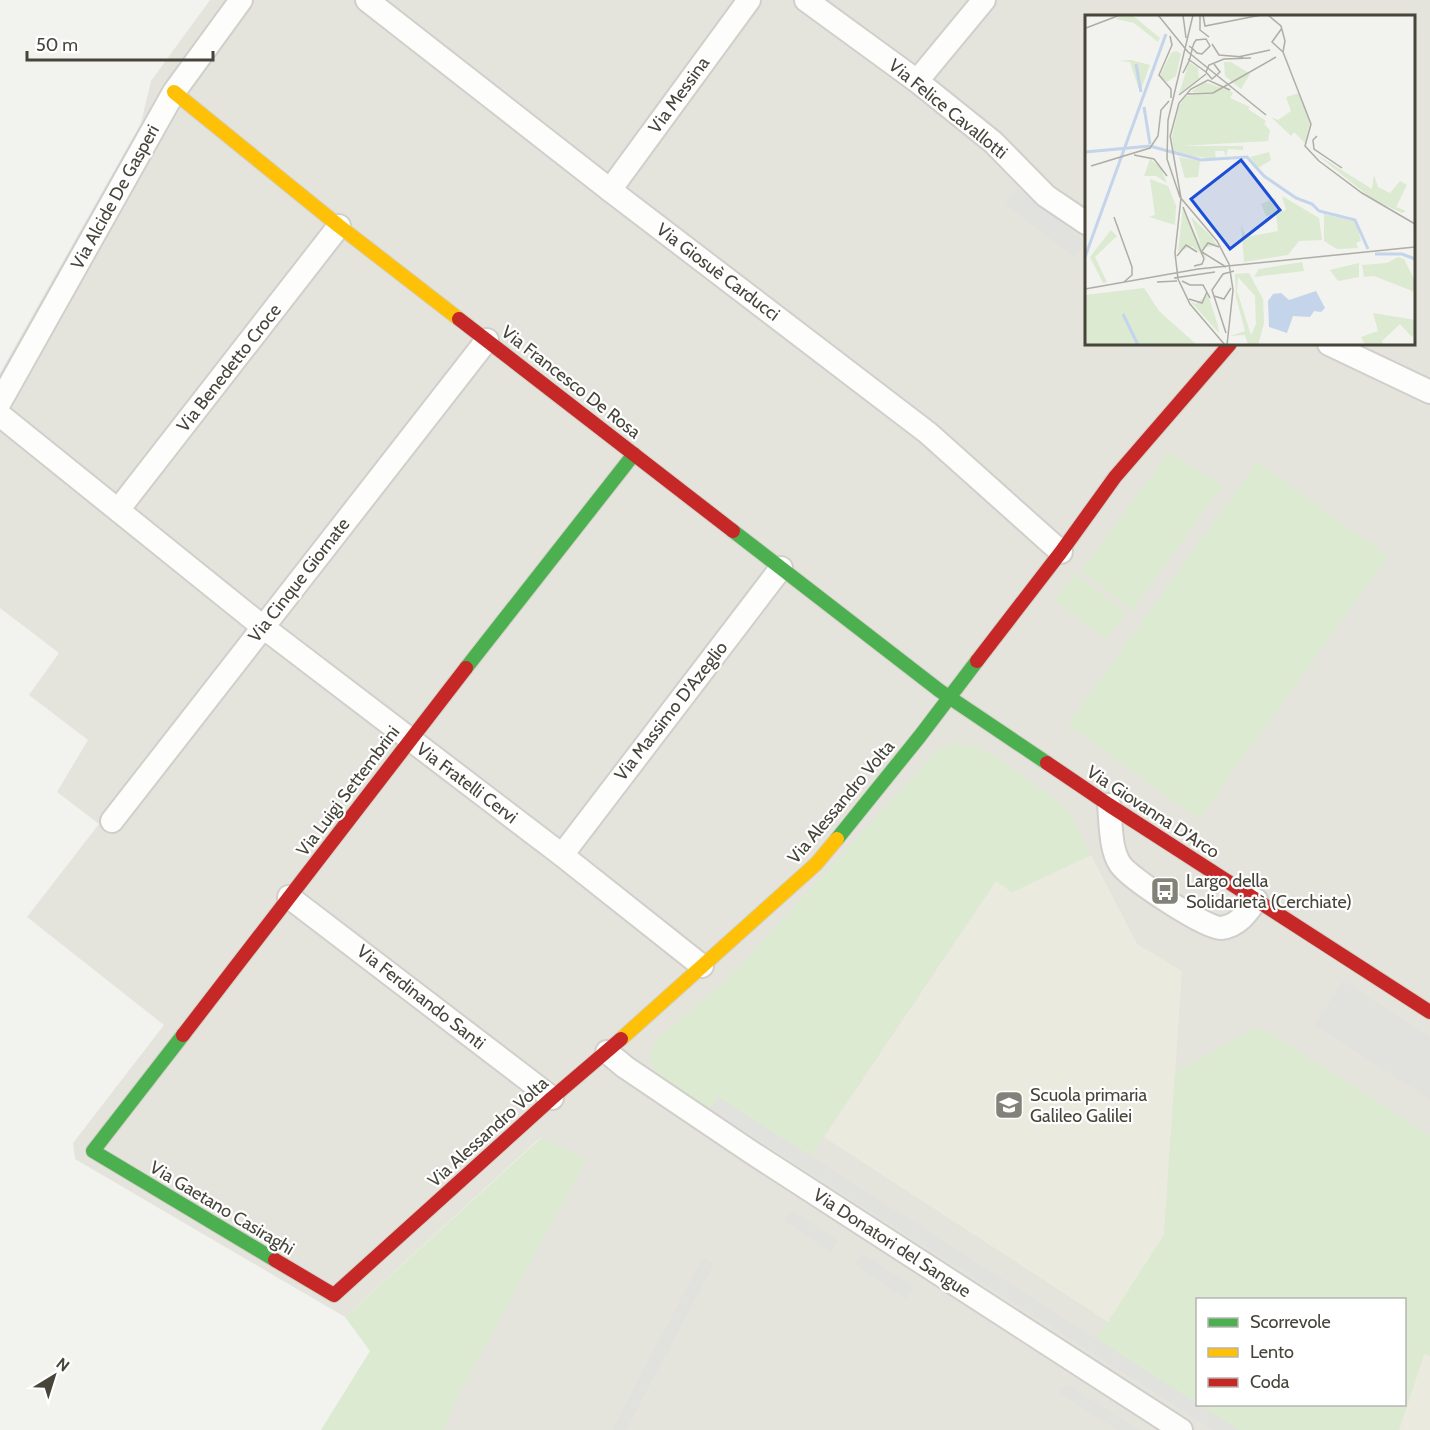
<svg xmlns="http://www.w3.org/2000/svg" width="1430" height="1430" font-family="Cabin,sans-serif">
<rect width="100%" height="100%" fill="#f2f2ee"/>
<path fill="#e5e4dc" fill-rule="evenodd" d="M 210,0 L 1430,0 L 1430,1430 L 444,1430 L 541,1137 L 345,1317 L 75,1159 L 73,1143 L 164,1025 L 27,917 L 99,824 L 57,792 L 88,740 L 29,695 L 59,653 L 0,608 L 0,373 L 141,123 L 151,81 ZM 1086,16 L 1414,16 L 1414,344 L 1086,344 ZM 1198,1300 L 1404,1300 L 1404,1404 L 1198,1404 Z"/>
<g fill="#ebeade">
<path d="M 1091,855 L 1137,944 L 1182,971 L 1164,1235 L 1108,1322 L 824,1137 L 996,881 L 1012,892 Z"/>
<path d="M 1424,1354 L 1430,1356 L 1430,1430 L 1399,1430 Z"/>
</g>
<g fill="#dbead1">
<path d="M 1168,453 L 1223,485 L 1132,610 L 1081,571 Z"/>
<path d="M 1257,462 L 1388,556 L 1199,819 L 1068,725 Z"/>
<path d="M 1075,574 L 1126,613 L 1106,639 L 1054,600 Z"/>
<path d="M 953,743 L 972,746 L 995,756 L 1067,808 L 1091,855 L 1012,892 L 996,881 L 810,1156 L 718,1097 L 710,1109 L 660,1075 L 650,1063 L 651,1049 L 659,1037 L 729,978 L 937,751 Z"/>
<path d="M 1258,1026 L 1430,1135 L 1430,1356 L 1424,1354 L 1399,1430 L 1239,1430 L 1199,1405 L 1404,1404 L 1404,1300 L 1198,1300 L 1197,1404 L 1095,1338 L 1108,1322 L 1164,1235 L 1175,1073 Z"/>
<path d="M 542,1137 L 586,1160 L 454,1403 L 444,1430 L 321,1430 L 370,1351 L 345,1317 Z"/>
</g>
<g fill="#e1e1dd">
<path d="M 1017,188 L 1086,242 L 1074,257 L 1005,204 Z"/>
<path d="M 1343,981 L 1430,1037 L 1430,1099 L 1315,1025 Z"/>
<path d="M 718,1097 L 1198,1404 L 1239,1430 L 1213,1430 L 710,1109 Z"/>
<path d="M 792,1211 L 838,1241 L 831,1252 L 785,1221 Z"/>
<path d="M 863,1254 L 914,1287 L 906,1299 L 855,1265 Z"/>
<path d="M 703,1257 L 714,1263 L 626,1430 L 612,1430 Z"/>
<path d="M 1066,1384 L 1139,1430 L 1118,1430 L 1060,1393 Z"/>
</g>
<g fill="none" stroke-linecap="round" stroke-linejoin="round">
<g stroke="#d0cfcb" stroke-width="26">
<g id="street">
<path d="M 367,0 L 610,190 L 928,433 L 1061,552"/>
<path d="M 806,0 L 917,81 L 993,142 L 1046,196 L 1086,223"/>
<path d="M 917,81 L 984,0"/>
<path d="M 610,190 L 749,0"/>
<path d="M 1329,344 L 1430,392"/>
<path d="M 0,402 L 174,92 L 241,0"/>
<path d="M 0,415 L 263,627 L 562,855 L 702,966"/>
<path d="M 118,510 L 339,226"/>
<path d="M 1109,805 C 1111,823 1110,849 1120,864 C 1129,878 1206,929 1221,928 C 1238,926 1247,913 1256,900"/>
<path d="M 112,821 L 487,340"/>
<path d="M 562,855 L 781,568"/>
<path d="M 289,897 L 552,1098"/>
<path d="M 607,1052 L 625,1067 L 751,1152 L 1181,1430"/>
</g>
</g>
<g stroke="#d2d1c8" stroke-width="16">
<g id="fast">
<path d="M 733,531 L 940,691 L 1047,763"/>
<path d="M 466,668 L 634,454"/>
<path d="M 837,839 L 920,736 L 977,661"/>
<path d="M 183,1035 L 93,1151 L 275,1260"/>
</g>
</g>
<g stroke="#d2d1c8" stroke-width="16">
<g id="slow">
<path d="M 174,92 L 339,226 L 459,319"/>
<path d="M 621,1039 L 816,864 L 837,839"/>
</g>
</g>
<g stroke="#d2d1c8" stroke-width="16">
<g id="jam">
<path d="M 459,319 L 733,531"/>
<path d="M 977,661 L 1061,552 L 1115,477 L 1230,344"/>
<path d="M 1047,763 L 1109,805 L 1430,1012"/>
<path d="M 183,1035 L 466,668"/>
<path d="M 275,1260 L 334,1295 L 552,1098 L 621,1039"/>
</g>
</g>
<use href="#street" stroke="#fdfdfc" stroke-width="22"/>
<use href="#fast" stroke="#4caf50" stroke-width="14"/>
<use href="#slow" stroke="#ffc107" stroke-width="14"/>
<use href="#jam" stroke="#c62828" stroke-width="14"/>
</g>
<defs>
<g id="bus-square" transform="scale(1.5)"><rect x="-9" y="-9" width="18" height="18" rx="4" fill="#838279" stroke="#fff"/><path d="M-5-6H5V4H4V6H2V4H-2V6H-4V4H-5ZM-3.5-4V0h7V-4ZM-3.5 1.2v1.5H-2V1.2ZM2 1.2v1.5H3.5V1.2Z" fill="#fff"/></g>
<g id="school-square" transform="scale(1.5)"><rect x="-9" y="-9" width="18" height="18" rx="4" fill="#838279" stroke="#fff"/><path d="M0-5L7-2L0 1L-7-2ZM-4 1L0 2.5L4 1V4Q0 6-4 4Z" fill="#fff"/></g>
</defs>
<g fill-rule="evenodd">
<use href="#bus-square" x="1165" y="891"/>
<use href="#school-square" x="1009" y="1105"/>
</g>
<g text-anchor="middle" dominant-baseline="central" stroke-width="4.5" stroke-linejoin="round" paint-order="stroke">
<g font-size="18" fill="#47453a" stroke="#fff">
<text transform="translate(679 95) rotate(-54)">Via Messina</text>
<text transform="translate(948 109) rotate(39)">Via Felice Cavallotti</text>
<text transform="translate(115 197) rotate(-61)">Via Alcide De Gasperi</text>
<text transform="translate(718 272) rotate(37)">Via Giosuè Carducci</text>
<text transform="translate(229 368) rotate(-52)">Via Benedetto Croce</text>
<text transform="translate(571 382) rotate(38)">Via Francesco De Rosa</text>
<text transform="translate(299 580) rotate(-52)">Via Cinque Giornate</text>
<text transform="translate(671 711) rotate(-52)">Via Massimo D'Azeglio</text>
<text transform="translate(467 783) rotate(37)">Via Fratelli Cervi</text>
<text transform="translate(348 791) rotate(-53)">Via Luigi Settembrini</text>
<text transform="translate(841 802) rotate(-50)">Via Alessandro Volta</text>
<text transform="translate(1153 812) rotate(33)">Via Giovanna D'Arco</text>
<text transform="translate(421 997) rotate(38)">Via Ferdinando Santi</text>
<text transform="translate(488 1132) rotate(-42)">Via Alessandro Volta</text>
<text transform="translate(222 1208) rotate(31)">Via Gaetano Casiraghi</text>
<text transform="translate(892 1243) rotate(33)">Via Donatori del Sangue</text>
</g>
<g font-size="18" fill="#47453a" stroke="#fff" text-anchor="start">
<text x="1186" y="881">Largo della<tspan x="1186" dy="21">Solidarietà (Cerchiate)</tspan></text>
<text x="1030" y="1095">Scuola primaria<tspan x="1030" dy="21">Galileo Galilei</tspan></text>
</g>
</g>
<g transform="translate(1085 15)">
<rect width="330" height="330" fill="#f2f2ee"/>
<path d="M 37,0 L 47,0 L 75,23 L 73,27 L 49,8 L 31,4 ZM 91,36 L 96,39 L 91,61 L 82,67 L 75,61 L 86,38 ZM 46,45 L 65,50 L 55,77 L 45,47 L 34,46 ZM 104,47 L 113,53 L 114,63 L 94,79 ZM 139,47 L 146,47 L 165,59 L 156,74 L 140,61 ZM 119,67 L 142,74 L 148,78 L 145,83 L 165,92 L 163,94 L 181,106 L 179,109 L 185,115 L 183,126 L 96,131 L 158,131 L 158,135 L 143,134 L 141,142 L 139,136 L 130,136 L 131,144 L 89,139 L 87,122 L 94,91 L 101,81 L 127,77 L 106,77 ZM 214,78 L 225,107 L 220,128 L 209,117 L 206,121 L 203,118 L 186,102 L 193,105 L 206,96 L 201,82 ZM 184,137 L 186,145 L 173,153 L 165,142 ZM 231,139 L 287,174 L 289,160 L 293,172 L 305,178 L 315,166 L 322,170 L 311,192 L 321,196 L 317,198 L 286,183 ZM 94,142 L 115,146 L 113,162 L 100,163 ZM 65,144 L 75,152 L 82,168 L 71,161 L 59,161 ZM 65,164 L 83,171 L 91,191 L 90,210 L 64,202 L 70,200 ZM 197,181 L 234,203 L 237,225 L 214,226 L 203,240 L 159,247 L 156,209 L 161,222 L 193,216 L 191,200 L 181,201 L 176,189 L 190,183 L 195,197 L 201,195 ZM 98,193 L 122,244 L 107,231 L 93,237 ZM 239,199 L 271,207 L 276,226 L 271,228 L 273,233 L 252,234 L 239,226 ZM 106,202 L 126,221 L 132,230 L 117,233 ZM 26,215 L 32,221 L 10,242 L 22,267 L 18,268 L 5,242 ZM 313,242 L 319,244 L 330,266 L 330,277 L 289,261 L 279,262 L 277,250 L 302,248 ZM 217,247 L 219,256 L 169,262 L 174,254 ZM 274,248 L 274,262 L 253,266 L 245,255 ZM 164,258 L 178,284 L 179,308 L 173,330 L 163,330 L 160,320 L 145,321 L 160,316 L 151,282 L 150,259 ZM 153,262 L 170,281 L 171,309 L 166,320 L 152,276 ZM 59,273 L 74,296 L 112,330 L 0,330 L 0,280 ZM 123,279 L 133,311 L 134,318 L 106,287 L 111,289 ZM 288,298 L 330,305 L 330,319 L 327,322 L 315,309 L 297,326 L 298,330 L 280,330 L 276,322 L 293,316 Z" fill="#dbead1" fill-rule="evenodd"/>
<path d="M 231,276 L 240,293 L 236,297 L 229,296 L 225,302 L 208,301 L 202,318 L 184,312 L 183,286 L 188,279 L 196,278 L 204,285 Z" fill="#c4d4ea"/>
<path fill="none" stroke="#c4d4ea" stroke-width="3" d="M 51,49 L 56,77M 59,92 L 65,129M 0,137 L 65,131 L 116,145 L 162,142 L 179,161 L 211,183 L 227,189 L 234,196 L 270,205 L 283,234M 290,239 L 317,239 L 330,244M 0,242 L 81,19M 38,299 L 53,330"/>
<path fill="none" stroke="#aeada6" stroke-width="1.5" d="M 73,0 L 103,37 L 181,100M 98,0 L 101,23M 108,0 L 83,105 L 82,144 L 95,182 L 132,226 L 144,249 L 148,275 L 142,330M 115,0 L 115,15 L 124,22M 118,0 L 120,11 L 176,0M 183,0 L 196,11 L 200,26 L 198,37 L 226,109 L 220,131 L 234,146M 1,13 L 35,0M 197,13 L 187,27 L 198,37M 85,21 L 87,30 L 74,60 L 86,74 L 86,83M 127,29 L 134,40 L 158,42M 153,42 L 185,35M 103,44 L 121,57M 129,49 L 135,57 L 127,64 L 121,57 L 124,50 L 139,44 L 166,43M 98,58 L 104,46 L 105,43 L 107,35 L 107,33 L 108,31 L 109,28 L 111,25 L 121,24 L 125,31 L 117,39 L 112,38 L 108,34 L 104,31M 102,79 L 128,78 L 191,42M 94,80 L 121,59M 85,120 L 96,183 L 90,238 L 93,264 L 105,289 L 140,330M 232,121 L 228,125 L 229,134 L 257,153M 85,122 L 94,88 L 106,74 L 123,65 L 145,75M 49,140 L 69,144 L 82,161M 238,149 L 234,146 L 277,178 L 330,209M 6,151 L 65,133 L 73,121 L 76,95 L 84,86M 98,192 L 119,244 L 117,249 L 109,251M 29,202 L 47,252 L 47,260 L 39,267M 117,236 L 123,228 L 134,232M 117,237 L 141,252M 92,241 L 101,230 L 112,237M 89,263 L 130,257M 97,266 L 105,270 L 118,270 L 125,283M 72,267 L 92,266M 0,274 L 113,254 L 330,232M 129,281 L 139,284 L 146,273M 104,284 L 117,288 L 122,277M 141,318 L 127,275 L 138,259 L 149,256"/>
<path fill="#1d4ed8" fill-opacity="0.15" stroke="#1d4ed8" stroke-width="3" d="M 156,145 L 195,195 L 145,234 L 106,184 Z"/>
<rect width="330" height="330" fill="none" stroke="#47453a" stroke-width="3"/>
</g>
<rect x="1196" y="1298" width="210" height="108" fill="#ffffff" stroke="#b5b5b0" stroke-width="1.5"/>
<rect x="1208" y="1318" width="30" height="9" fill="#4caf50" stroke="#b5b5b0" stroke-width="1.5"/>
<text x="1250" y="1328" font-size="18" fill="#47453a">Scorrevole</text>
<rect x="1208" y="1348" width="30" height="9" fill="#ffc107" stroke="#b5b5b0" stroke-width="1.5"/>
<text x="1250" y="1358" font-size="18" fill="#47453a">Lento</text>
<rect x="1208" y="1378" width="30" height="9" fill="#c62828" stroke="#b5b5b0" stroke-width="1.5"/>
<text x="1250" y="1388" font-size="18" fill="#47453a">Coda</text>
<g transform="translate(54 1376) rotate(38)" stroke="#ffffff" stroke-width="4.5" paint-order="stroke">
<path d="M0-4.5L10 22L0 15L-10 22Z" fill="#47453a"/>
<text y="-9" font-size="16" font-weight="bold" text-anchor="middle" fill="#47453a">N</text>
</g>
<path d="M27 51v9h186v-9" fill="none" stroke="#47453a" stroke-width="3"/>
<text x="36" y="51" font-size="18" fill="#47453a" stroke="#ffffff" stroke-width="4.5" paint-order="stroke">50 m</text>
</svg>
